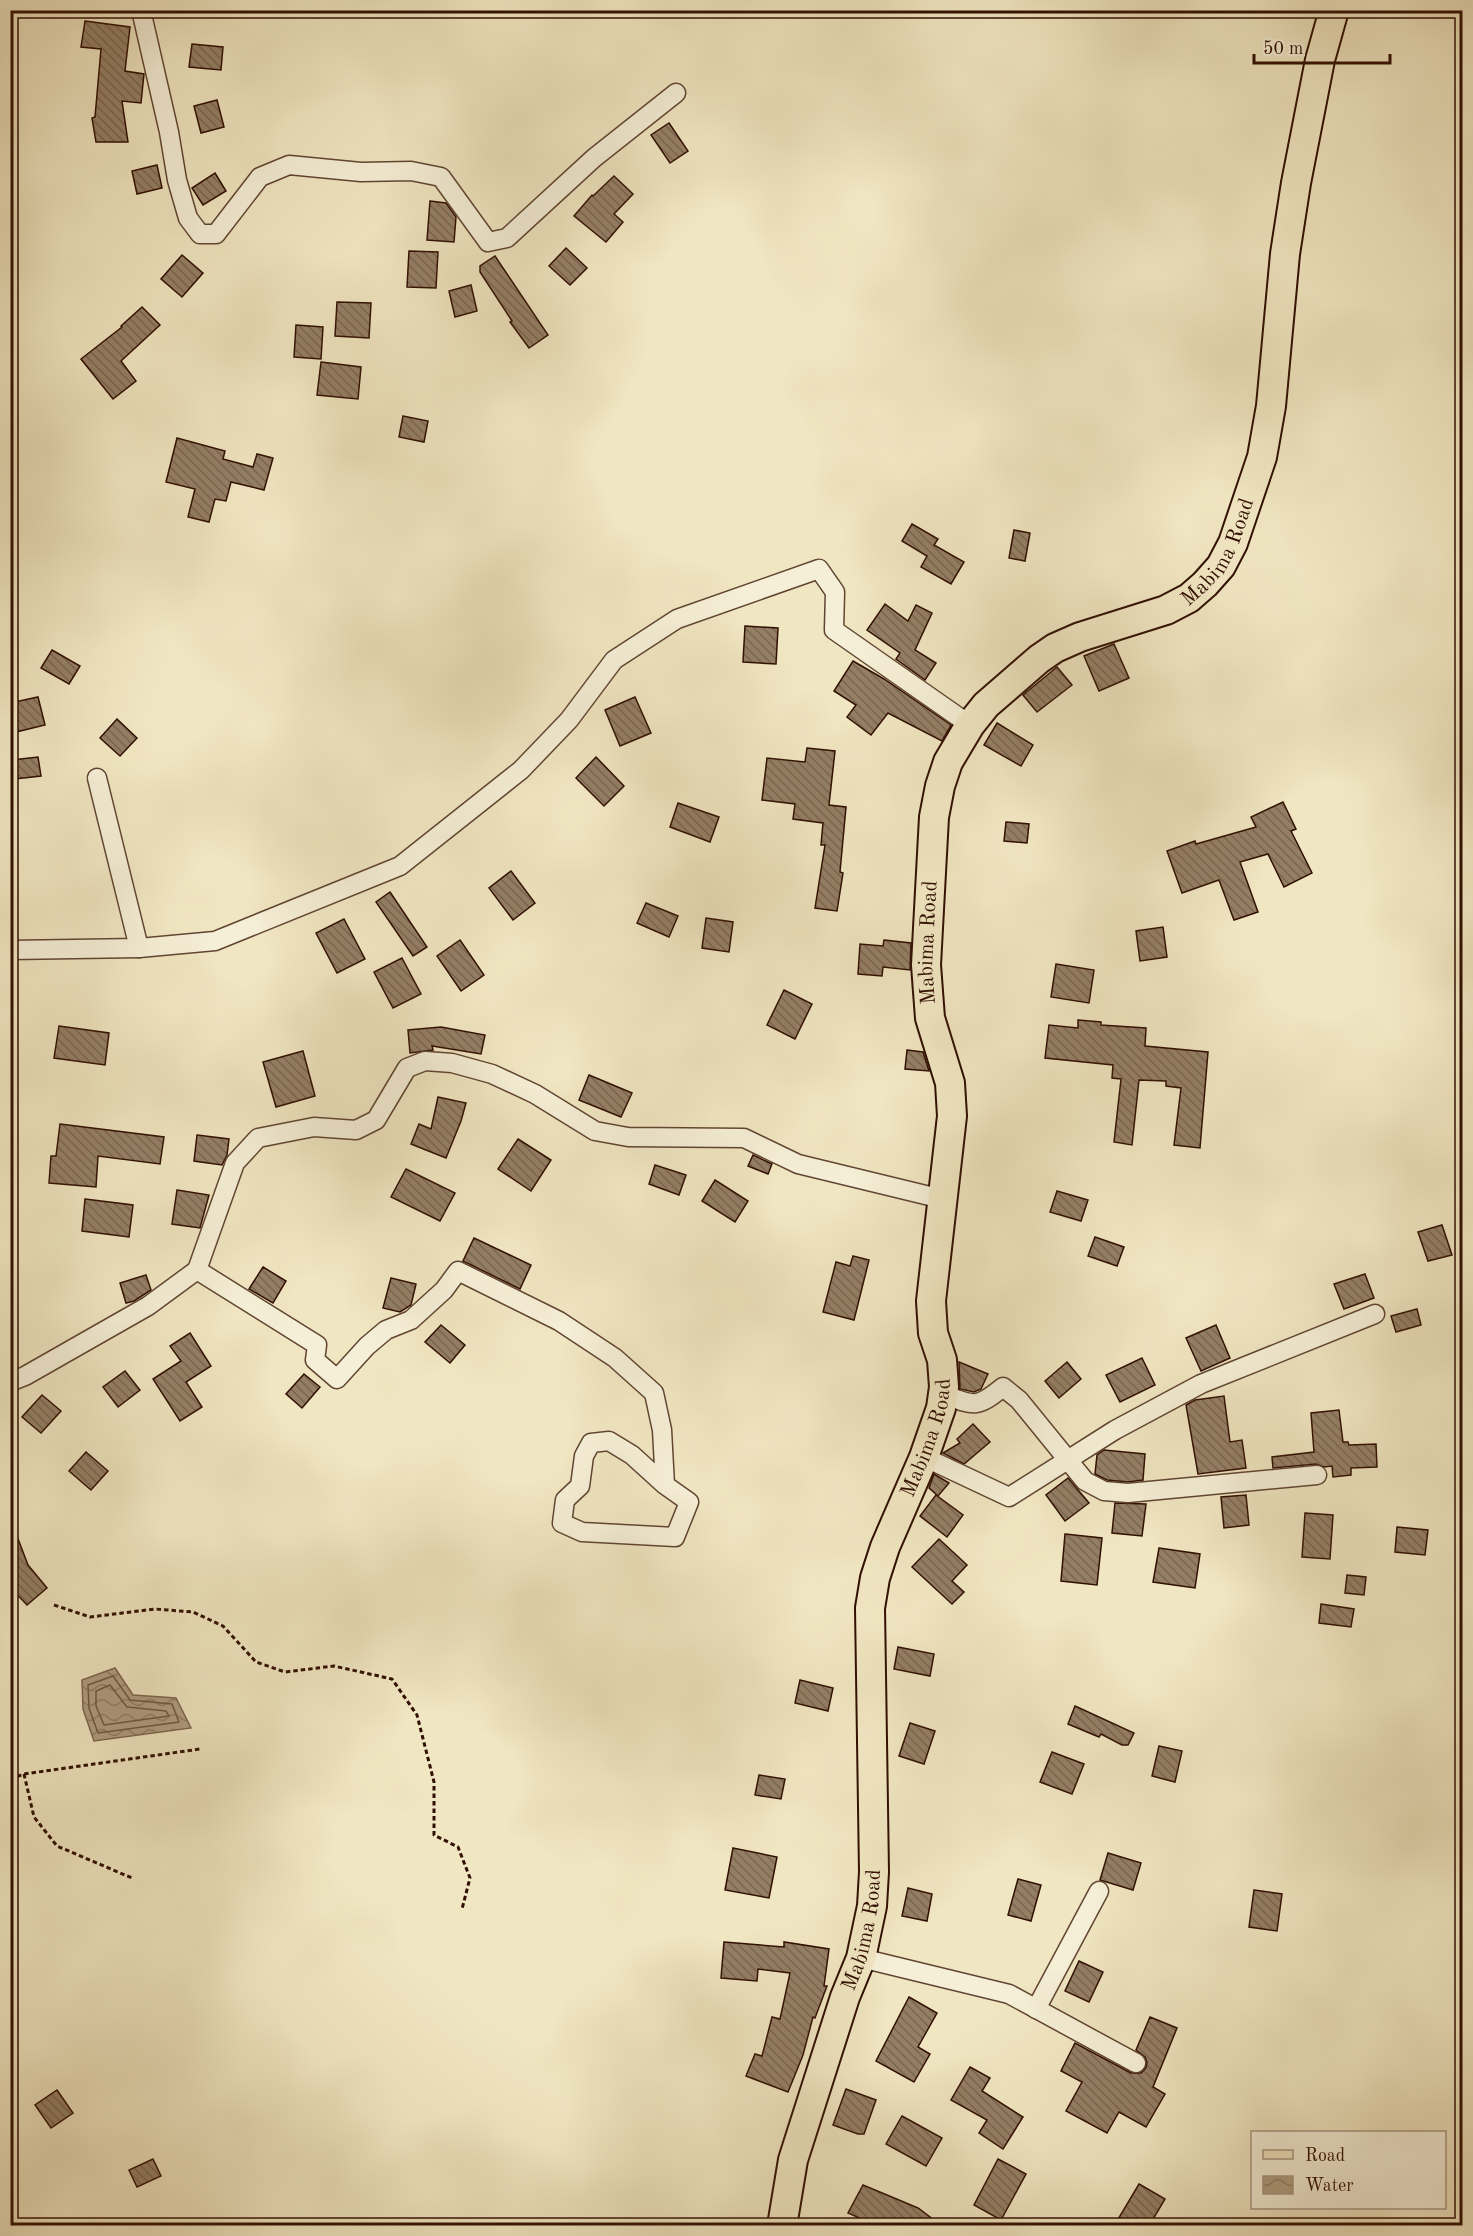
<svg xmlns="http://www.w3.org/2000/svg" width="1473" height="2236" font-family="'Old Standard TT',serif">
<defs>
<pattern id="water-waves" width="16" height="10" patternUnits="userSpaceOnUse" patternTransform="scale(1.5)"><rect width="16" height="10" fill="#af9d80"/><path d="M0 5q4-4 8 0t8 0" fill="none" stroke="#8f7e67"/></pattern>
<pattern id="building-back-hatch" width="6" height="6" patternUnits="userSpaceOnUse" patternTransform="scale(1.5)"><rect width="6" height="6" fill="#947f65"/><path d="M-1 5l2 2M0 0l6 6M5-1l2 2" fill="none" stroke="#796651"/></pattern>
</defs>
<rect width="100%" height="100%" fill="#f0e6c1"/>
<filter id="stains"><feTurbulence type="fractalNoise" baseFrequency=".00333" numOctaves="4"/><feColorMatrix values="0 0 0 0 .2 0 0 0 0 .09 0 0 0 0 .02 0 0 0 .5 -.17"/></filter>
<radialGradient id="worn" r=".72"><stop offset=".6" stop-color="#630" stop-opacity="0"/><stop offset="1" stop-color="#630" stop-opacity=".3"/></radialGradient>
<path fill="url(#water-waves)" stroke="#7d644e" stroke-width="1.5" d="M 115,1668 L 133,1695 L 176,1698 L 191,1728 L 94,1741 L 83,1709 L 82,1680 Z"/>
<g fill="none" stroke-linecap="round" stroke-linejoin="round">
<g stroke="#705641" stroke-width="1.5">
<path d="M 113,1676 L 130,1700 L 172,1704 L 179,1722 L 98,1733 L 89,1708 L 88,1685 Z"/>
<path d="M 110,1685 L 127,1707 L 166,1711 L 169,1716 L 104,1725 L 96,1706 L 96,1691 Z"/>
</g>
</g>
<g fill="url(#building-back-hatch)" stroke="#310f02" stroke-width="1.5">
<path d="M 85,21 L 130,27 L 125,71 L 144,74 L 141,103 L 122,101 L 128,142 L 96,142 L 92,118 L 95,117 L 101,49 L 81,47 Z"/>
<path d="M 192,44 L 223,47 L 221,70 L 189,67 Z"/>
<path d="M 217,100 L 224,127 L 201,133 L 194,106 Z"/>
<path d="M 669,123 L 688,151 L 670,163 L 651,135 Z"/>
<path d="M 157,165 L 162,188 L 137,194 L 132,171 Z"/>
<path d="M 215,173 L 226,191 L 203,205 L 192,188 Z"/>
<path d="M 614,176 L 633,194 L 614,214 L 623,222 L 606,242 L 574,216 L 592,195 L 593,196 Z"/>
<path d="M 430,201 L 446,203 L 456,217 L 454,242 L 427,240 Z"/>
<path d="M 566,248 L 587,268 L 570,285 L 549,266 Z"/>
<path d="M 409,251 L 438,252 L 436,288 L 407,287 Z"/>
<path d="M 182,255 L 203,273 L 182,297 L 161,279 Z"/>
<path d="M 495,256 L 548,335 L 529,348 L 510,322 L 512,321 L 480,272 L 480,266 Z"/>
<path d="M 471,285 L 477,311 L 455,317 L 449,291 Z"/>
<path d="M 337,302 L 371,303 L 369,338 L 335,336 Z"/>
<path d="M 142,307 L 160,325 L 121,361 L 136,381 L 113,399 L 81,359 L 122,327 L 121,326 Z"/>
<path d="M 296,325 L 323,327 L 321,359 L 294,357 Z"/>
<path d="M 321,362 L 361,367 L 358,399 L 317,395 Z"/>
<path d="M 403,416 L 428,421 L 424,442 L 399,437 Z"/>
<path d="M 177,438 L 225,451 L 223,459 L 253,467 L 257,454 L 273,458 L 264,490 L 231,482 L 226,501 L 215,499 L 209,522 L 188,517 L 195,489 L 166,482 Z"/>
<path d="M 912,524 L 938,539 L 934,545 L 964,562 L 951,584 L 921,567 L 927,556 L 902,541 Z"/>
<path d="M 1014,530 L 1030,533 L 1025,561 L 1009,558 Z"/>
<path d="M 885,604 L 908,621 L 916,605 L 932,613 L 915,650 L 936,663 L 925,680 L 896,659 L 900,653 L 867,630 Z"/>
<path d="M 745,626 L 778,628 L 776,664 L 743,662 Z"/>
<path d="M 1114,644 L 1129,678 L 1099,691 L 1084,656 Z"/>
<path d="M 52,650 L 80,666 L 69,684 L 41,668 Z"/>
<path d="M 853,661 L 884,679 L 951,725 L 942,741 L 888,713 L 871,735 L 847,717 L 856,705 L 834,691 Z"/>
<path d="M 1057,667 L 1072,685 L 1037,712 L 1023,695 Z"/>
<path d="M 38,697 L 45,725 L 16,732 L 10,703 Z"/>
<path d="M 635,697 L 651,733 L 620,746 L 605,710 Z"/>
<path d="M 117,719 L 137,738 L 120,756 L 100,738 Z"/>
<path d="M 997,723 L 1033,745 L 1021,766 L 984,745 Z"/>
<path d="M 807,748 L 835,751 L 829,805 L 846,807 L 840,872 L 843,873 L 837,911 L 815,908 L 825,845 L 821,845 L 823,823 L 793,819 L 795,804 L 762,800 L 767,758 L 805,762 Z"/>
<path d="M 38,757 L 41,776 L 15,779 L 12,760 Z"/>
<path d="M 596,757 L 624,786 L 604,806 L 576,778 Z"/>
<path d="M 1283,802 L 1296,829 L 1291,831 L 1312,873 L 1284,887 L 1268,854 L 1240,862 L 1258,912 L 1234,920 L 1219,880 L 1182,893 L 1167,851 L 1195,841 L 1196,844 L 1256,827 L 1251,817 Z"/>
<path d="M 678,803 L 719,817 L 710,842 L 670,827 Z"/>
<path d="M 1006,822 L 1029,824 L 1027,843 L 1004,841 Z"/>
<path d="M 511,871 L 535,903 L 513,920 L 489,888 Z"/>
<path d="M 390,892 L 427,947 L 413,956 L 376,902 Z"/>
<path d="M 646,903 L 678,916 L 669,937 L 637,923 Z"/>
<path d="M 706,918 L 733,922 L 729,952 L 702,948 Z"/>
<path d="M 344,919 L 365,959 L 337,973 L 316,933 Z"/>
<path d="M 1163,927 L 1167,957 L 1140,961 L 1136,931 Z"/>
<path d="M 460,940 L 484,975 L 461,991 L 437,956 Z"/>
<path d="M 884,940 L 911,943 L 910,970 L 883,967 L 882,976 L 858,974 L 860,944 L 883,946 Z"/>
<path d="M 402,958 L 421,994 L 393,1008 L 374,972 Z"/>
<path d="M 1056,964 L 1094,970 L 1089,1003 L 1051,997 Z"/>
<path d="M 784,990 L 812,1004 L 795,1039 L 767,1025 Z"/>
<path d="M 1078,1020 L 1101,1022 L 1101,1025 L 1146,1028 L 1145,1046 L 1208,1052 L 1200,1148 L 1174,1145 L 1181,1088 L 1166,1086 L 1166,1081 L 1139,1080 L 1132,1145 L 1114,1142 L 1121,1079 L 1112,1078 L 1113,1065 L 1045,1058 L 1049,1025 L 1078,1028 Z"/>
<path d="M 59,1026 L 109,1033 L 105,1065 L 54,1058 Z"/>
<path d="M 441,1027 L 485,1035 L 481,1054 L 432,1046 L 433,1050 L 410,1053 L 408,1030 Z"/>
<path d="M 907,1050 L 923,1052 L 929,1071 L 905,1069 Z"/>
<path d="M 303,1051 L 315,1096 L 276,1107 L 263,1062 Z"/>
<path d="M 589,1075 L 632,1093 L 621,1117 L 579,1100 Z"/>
<path d="M 438,1097 L 466,1103 L 461,1121 L 446,1158 L 411,1144 L 419,1124 L 431,1129 Z"/>
<path d="M 60,1124 L 164,1137 L 160,1164 L 98,1156 L 96,1187 L 49,1183 L 51,1156 L 56,1156 Z"/>
<path d="M 197,1135 L 229,1139 L 227,1155 L 222,1165 L 194,1161 Z"/>
<path d="M 518,1139 L 551,1160 L 531,1191 L 498,1169 Z"/>
<path d="M 753,1155 L 772,1164 L 768,1174 L 748,1166 Z"/>
<path d="M 655,1165 L 686,1175 L 679,1195 L 649,1184 Z"/>
<path d="M 406,1169 L 455,1193 L 440,1221 L 391,1197 Z"/>
<path d="M 715,1180 L 748,1201 L 735,1222 L 702,1201 Z"/>
<path d="M 177,1190 L 209,1195 L 200,1228 L 172,1224 Z"/>
<path d="M 1057,1191 L 1088,1200 L 1081,1221 L 1050,1212 Z"/>
<path d="M 85,1199 L 133,1205 L 129,1237 L 82,1231 Z"/>
<path d="M 1442,1225 L 1452,1255 L 1428,1261 L 1418,1232 Z"/>
<path d="M 1095,1237 L 1124,1247 L 1117,1266 L 1088,1256 Z"/>
<path d="M 474,1238 L 531,1265 L 520,1289 L 463,1261 Z"/>
<path d="M 853,1256 L 869,1260 L 854,1320 L 823,1312 L 836,1262 L 850,1266 Z"/>
<path d="M 263,1267 L 286,1281 L 273,1303 L 249,1289 Z"/>
<path d="M 1365,1274 L 1374,1298 L 1344,1309 L 1334,1284 Z"/>
<path d="M 146,1275 L 151,1290 L 134,1301 L 126,1303 L 120,1283 Z"/>
<path d="M 391,1278 L 416,1284 L 411,1305 L 400,1312 L 383,1308 Z"/>
<path d="M 1417,1309 L 1421,1325 L 1396,1332 L 1391,1316 Z"/>
<path d="M 441,1325 L 465,1345 L 450,1363 L 425,1342 Z"/>
<path d="M 1216,1325 L 1230,1358 L 1201,1371 L 1186,1338 Z"/>
<path d="M 190,1333 L 211,1366 L 186,1382 L 202,1407 L 180,1421 L 153,1379 L 181,1361 L 170,1346 Z"/>
<path d="M 1142,1358 L 1155,1385 L 1120,1402 L 1106,1375 Z"/>
<path d="M 959,1362 L 988,1374 L 981,1389 L 974,1392 L 960,1389 Z"/>
<path d="M 1067,1362 L 1081,1379 L 1059,1398 L 1045,1381 Z"/>
<path d="M 125,1371 L 140,1390 L 118,1407 L 103,1387 Z"/>
<path d="M 304,1374 L 320,1387 L 302,1408 L 286,1394 Z"/>
<path d="M 42,1395 L 61,1411 L 41,1433 L 22,1417 Z"/>
<path d="M 1224,1396 L 1230,1442 L 1242,1440 L 1246,1468 L 1198,1474 L 1186,1405 L 1195,1400 Z"/>
<path d="M 1339,1410 L 1343,1442 L 1348,1442 L 1349,1445 L 1376,1444 L 1377,1467 L 1351,1468 L 1351,1475 L 1333,1477 L 1332,1466 L 1324,1467 L 1316,1464 L 1273,1468 L 1272,1457 L 1314,1452 L 1311,1413 Z"/>
<path d="M 973,1424 L 990,1442 L 964,1464 L 943,1453 L 960,1443 L 957,1439 Z"/>
<path d="M 1104,1450 L 1145,1454 L 1143,1480 L 1128,1482 L 1107,1480 L 1095,1474 L 1097,1455 Z"/>
<path d="M 86,1452 L 108,1471 L 91,1490 L 69,1471 Z"/>
<path d="M 934,1474 L 949,1483 L 938,1496 L 929,1488 Z"/>
<path d="M 1068,1478 L 1089,1503 L 1065,1521 L 1046,1495 Z"/>
<path d="M 936,1495 L 963,1515 L 947,1537 L 920,1516 Z"/>
<path d="M 1246,1495 L 1249,1525 L 1224,1528 L 1221,1497 Z"/>
<path d="M 1115,1503 L 1146,1504 L 1142,1536 L 1112,1533 Z"/>
<path d="M 1305,1513 L 1333,1515 L 1330,1559 L 1302,1557 Z"/>
<path d="M 12,1523 L 28,1565 L 47,1588 L 27,1605 L 10,1587 L 10,1524 Z"/>
<path d="M 1397,1527 L 1428,1530 L 1425,1555 L 1395,1552 Z"/>
<path d="M 1065,1534 L 1102,1538 L 1097,1585 L 1061,1581 Z"/>
<path d="M 939,1539 L 967,1565 L 952,1581 L 964,1592 L 952,1604 L 912,1567 Z"/>
<path d="M 1159,1548 L 1200,1554 L 1195,1588 L 1153,1582 Z"/>
<path d="M 1347,1575 L 1366,1577 L 1364,1595 L 1345,1593 Z"/>
<path d="M 1321,1604 L 1354,1609 L 1351,1627 L 1319,1623 Z"/>
<path d="M 898,1647 L 934,1654 L 930,1676 L 894,1669 Z"/>
<path d="M 800,1680 L 833,1688 L 828,1711 L 795,1703 Z"/>
<path d="M 1075,1706 L 1134,1733 L 1128,1745 L 1122,1745 L 1101,1734 L 1099,1737 L 1068,1724 Z"/>
<path d="M 910,1723 L 935,1731 L 924,1764 L 899,1756 Z"/>
<path d="M 1159,1746 L 1182,1751 L 1175,1782 L 1152,1776 Z"/>
<path d="M 1052,1752 L 1084,1764 L 1072,1794 L 1040,1782 Z"/>
<path d="M 759,1775 L 785,1779 L 781,1799 L 755,1795 Z"/>
<path d="M 733,1848 L 777,1857 L 769,1898 L 725,1890 Z"/>
<path d="M 1108,1853 L 1141,1863 L 1133,1890 L 1100,1880 Z"/>
<path d="M 1018,1879 L 1041,1885 L 1031,1921 L 1008,1915 Z"/>
<path d="M 908,1888 L 932,1894 L 927,1921 L 902,1916 Z"/>
<path d="M 1254,1890 L 1282,1894 L 1277,1931 L 1249,1927 Z"/>
<path d="M 724,1942 L 784,1947 L 784,1942 L 829,1949 L 824,1986 L 827,1986 L 815,2018 L 813,2017 L 803,2055 L 788,2092 L 746,2076 L 755,2054 L 762,2056 L 772,2017 L 780,2019 L 790,1973 L 758,1969 L 757,1981 L 721,1978 Z"/>
<path d="M 1079,1961 L 1103,1972 L 1089,2002 L 1065,1991 Z"/>
<path d="M 909,1997 L 937,2013 L 918,2047 L 930,2054 L 914,2082 L 876,2061 Z"/>
<path d="M 1150,2017 L 1177,2028 L 1153,2087 L 1165,2094 L 1146,2127 L 1119,2112 L 1107,2133 L 1066,2111 L 1082,2082 L 1061,2071 L 1075,2043 L 1131,2073 L 1141,2073 L 1146,2068 L 1147,2062 L 1145,2057 L 1136,2050 Z"/>
<path d="M 970,2067 L 990,2078 L 982,2091 L 1023,2117 L 1003,2149 L 979,2133 L 987,2120 L 951,2100 Z"/>
<path d="M 846,2089 L 876,2100 L 864,2134 L 858,2134 L 833,2125 Z"/>
<path d="M 57,2090 L 73,2113 L 51,2128 L 35,2105 Z"/>
<path d="M 902,2116 L 942,2138 L 926,2166 L 886,2144 Z"/>
<path d="M 153,2159 L 161,2176 L 137,2187 L 129,2170 Z"/>
<path d="M 998,2159 L 1026,2174 L 1001,2220 L 974,2205 Z"/>
<path d="M 1139,2184 L 1165,2199 L 1149,2226 L 1114,2226 Z"/>
<path d="M 863,2185 L 918,2208 L 942,2226 L 877,2226 L 848,2213 Z"/>
</g>
<g fill="none" stroke-linecap="round" stroke-linejoin="round">
<g stroke="#614532" stroke-width="21">
<g id="street">
<path d="M 141,10 L 169,132 L 177,180 L 188,218 L 200,234 L 216,234 L 260,177 L 289,165 L 361,172 L 411,171 L 441,177 L 488,242 L 507,238 L 594,158 L 676,93"/>
<path d="M 97,778 L 139,948"/>
<path d="M 10,950 L 139,948 L 215,941 L 400,866 L 521,770 L 569,720 L 614,660 L 677,619 L 819,569 L 835,592 L 834,630 L 970,725"/>
<path d="M 197,1270 L 317,1345 L 315,1360 L 337,1379 L 367,1346 L 386,1330 L 411,1320 L 444,1290 L 458,1271 L 559,1321 L 615,1358 L 654,1393 L 662,1430 L 665,1485 L 632,1455 L 609,1441 L 591,1443 L 584,1456 L 580,1486 L 565,1500 L 562,1523 L 582,1532 L 675,1537 L 689,1502 L 665,1485"/>
<path d="M 10,1382 L 25,1376 L 148,1306 L 197,1270 L 235,1163 L 258,1138 L 314,1127 L 356,1130 L 376,1120 L 407,1068 L 425,1061 L 452,1063 L 492,1074 L 535,1094 L 595,1131 L 628,1137 L 744,1138 L 798,1164 L 942,1199"/>
<path d="M 943,1394 C 974,1406 976,1409 1003,1387 L 1019,1400 L 1085,1481 L 1104,1491 L 1128,1493 L 1317,1475"/>
<path d="M 924,1457 L 1009,1497 L 1115,1430 L 1201,1384 L 1375,1314"/>
<path d="M 861,1958 L 1009,1994 L 1136,2063"/>
<path d="M 1036,2009 L 1099,1891"/>
</g>
</g>
<g stroke="#310f02" stroke-width="32">
<g id="primary">
<path id="s1" d="M 782,2226 L 793,2160 L 845,1997 L 861,1958 L 872,1906 L 874,1872 L 870,1608 L 875,1578 L 885,1547 L 924,1457 L 941,1408 L 944,1387 L 942,1360 L 933,1333 L 931,1301 L 952,1116 L 950,1083 L 930,1018 L 926,965 L 934,817 L 940,786 L 948,762 L 970,725 L 986,705 L 1039,659 L 1055,648 L 1080,637 L 1166,610 L 1189,598 L 1205,584 L 1221,566 L 1233,543 L 1262,457 L 1271,406 L 1285,254 L 1296,183 L 1320,60 L 1334,10"/>
</g>
</g>
<g stroke="#310f02" stroke-width="3" stroke-dasharray="4.5 3" stroke-linecap="butt">
<path d="M 54,1605 L 90,1617 L 155,1609 L 193,1612 L 223,1626 L 256,1662 L 285,1672 L 334,1666 L 392,1679 L 417,1715 L 434,1782 L 434,1835 L 458,1847 L 470,1878 L 462,1909"/>
<path d="M 24,1774 L 34,1817 L 57,1846 L 132,1878"/>
<path d="M 10,1779 L 24,1774 L 200,1749"/>
</g>
<use href="#street" stroke="#f5efd7" stroke-width="18"/>
<use href="#primary" stroke="#f0e6c1" stroke-width="28"/>
</g>
<g text-anchor="middle" dominant-baseline="central" stroke-width="4.5" stroke-linejoin="round" paint-order="stroke">
<g font-size="21" fill="#310f02" stroke="#f5efd7">
<text stroke="none"><textPath href="#s1" startOffset="1856">Mabima Road</textPath></text>
<text stroke="none"><textPath href="#s1" startOffset="1316">Mabima Road</textPath></text>
<text stroke="none"><textPath href="#s1" startOffset="812">Mabima Road</textPath></text>
<text stroke="none"><textPath href="#s1" startOffset="308">Mabima Road</textPath></text>
</g>
</g>
<rect width="1473" height="2236" fill="none" stroke="#f0e6c1" stroke-width="36"/>
<rect x="12" y="12" width="1449" height="2212" fill="none" stroke="#310f02" stroke-width="3"/>
<rect x="18" y="18" width="1437" height="2200" fill="none" stroke="#310f02" stroke-width="1.5"/>
<rect x="1251" y="2131" width="195" height="78" fill="#f5efd7" stroke="#a79582" stroke-width="1.5"/>
<rect x="1263" y="2150" width="30" height="9" fill="#f0e6c1" stroke="#a79582" stroke-width="1.5"/>
<text x="1305" y="2161" font-size="18" fill="#310f02">Road</text>
<rect x="1263" y="2176" width="30" height="18" fill="url(#water-waves)" stroke="#a79582" stroke-width="1.5"/>
<text x="1305" y="2191" font-size="18" fill="#310f02">Water</text>
<path d="M1254 54v9h136v-9" fill="none" stroke="#310f02" stroke-width="3"/>
<text x="1263" y="54" font-size="18" fill="#310f02" stroke="#f5efd7" stroke-width="4.5" paint-order="stroke">50 m</text>
<rect width="100%" height="100%" filter="url(#stains)"/>
<rect width="100%" height="100%" fill="url(#worn)"/>
</svg>
